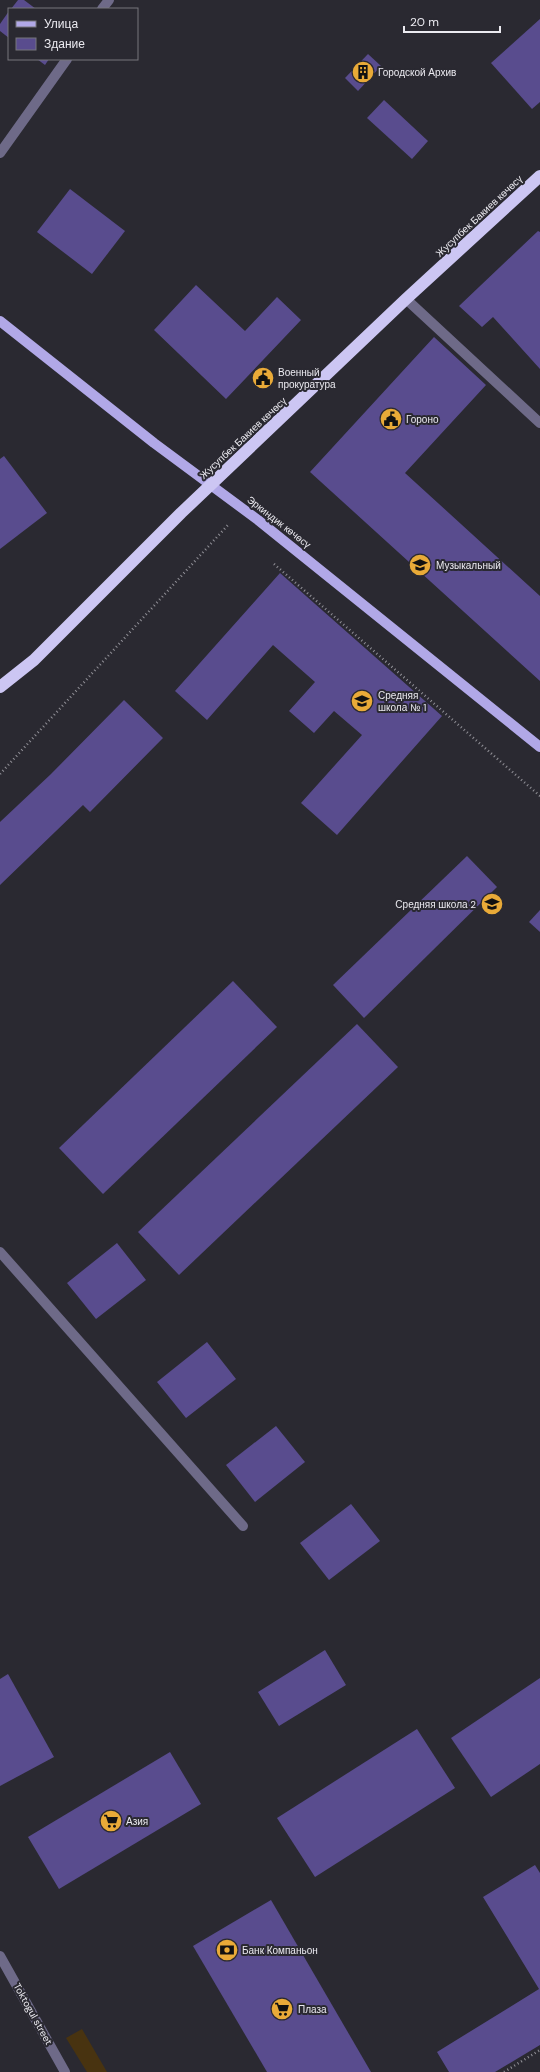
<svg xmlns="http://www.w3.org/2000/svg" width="540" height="2072" font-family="'DM Sans',sans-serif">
<rect width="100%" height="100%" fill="#2a2931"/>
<path fill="#483310" d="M 82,2029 L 107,2072 L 108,2072 L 87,2072 L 66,2038 Z"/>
<g fill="#594c8e">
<path d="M 18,0 L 24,0 L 36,9 L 11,9 Z"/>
<path d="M 9,11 L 9,38 L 0,31 L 0,24 Z"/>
<path d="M 540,19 L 540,102 L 532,109 L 491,63 Z"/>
<path d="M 368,54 L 381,66 L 358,91 L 345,78 Z"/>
<path d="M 37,59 L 49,59 L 45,65 Z"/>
<path d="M 384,100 L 428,141 L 412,159 L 367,118 Z"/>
<path d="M 70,189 L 125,231 L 92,274 L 37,232 Z"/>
<path d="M 538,231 L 540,232 L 540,369 L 493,317 L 482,327 L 459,306 Z"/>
<path d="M 196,285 L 245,331 L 277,297 L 301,320 L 226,399 L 154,330 Z"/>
<path d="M 434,337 L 486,385 L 405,473 L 540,596 L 540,681 L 310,472 Z"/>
<path d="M 4,456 L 47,513 L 0,549 L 0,459 Z"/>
<path d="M 280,573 L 442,716 L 337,835 L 301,803 L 362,735 L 334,711 L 314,733 L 289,711 L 315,682 L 273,645 L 207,720 L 175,691 Z"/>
<path d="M 124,700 L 163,738 L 90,812 L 83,805 L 0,885 L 0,822 L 51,774 Z"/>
<path d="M 467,856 L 497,887 L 364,1018 L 333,985 Z"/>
<path d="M 540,910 L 540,932 L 529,922 Z"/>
<path d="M 233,981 L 277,1027 L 103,1194 L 59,1148 Z"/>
<path d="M 357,1024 L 398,1067 L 179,1275 L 138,1232 Z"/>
<path d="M 117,1243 L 146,1280 L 96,1319 L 67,1283 Z"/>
<path d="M 207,1342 L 236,1379 L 186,1418 L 157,1382 Z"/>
<path d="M 276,1426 L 305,1462 L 255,1502 L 226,1465 Z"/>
<path d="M 351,1504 L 380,1541 L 329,1580 L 300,1543 Z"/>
<path d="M 325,1650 L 346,1685 L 279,1726 L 258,1692 Z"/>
<path d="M 8,1674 L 54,1757 L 0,1786 L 0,1679 Z"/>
<path d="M 540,1678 L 540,1764 L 491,1797 L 451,1738 Z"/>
<path d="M 417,1729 L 455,1788 L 315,1877 L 277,1818 Z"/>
<path d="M 170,1752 L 201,1804 L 59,1889 L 28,1837 Z"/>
<path d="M 535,1865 L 540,1873 L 540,2045 L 495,2072 L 449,2072 L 437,2052 L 539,1989 L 483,1897 Z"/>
<path d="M 271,1900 L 371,2072 L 267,2072 L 193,1946 Z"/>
</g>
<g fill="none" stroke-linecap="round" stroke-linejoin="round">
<g stroke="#929198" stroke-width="2.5" stroke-dasharray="1 3" stroke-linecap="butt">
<path d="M 274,564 L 540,796"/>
<path d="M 0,774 L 228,525"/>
<path d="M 504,2072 L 540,2050"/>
</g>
<g stroke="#6e6a88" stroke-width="10">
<path d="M 102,9 L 109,0"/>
<path d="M 0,153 L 67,59"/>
<path d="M 406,299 L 540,423"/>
<path d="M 0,1252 L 243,1526"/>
<path d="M 0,1956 L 65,2072"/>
</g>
<path stroke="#b1a8e7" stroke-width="10" d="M 0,321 L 154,443 L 258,520 L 540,747"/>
<path stroke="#ccc6f3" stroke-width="12" d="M 0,687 L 34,660 L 181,513 L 406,299 L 540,176"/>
</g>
<defs>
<g id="building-disc" transform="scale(1.15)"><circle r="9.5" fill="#e9aa38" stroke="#2a2931"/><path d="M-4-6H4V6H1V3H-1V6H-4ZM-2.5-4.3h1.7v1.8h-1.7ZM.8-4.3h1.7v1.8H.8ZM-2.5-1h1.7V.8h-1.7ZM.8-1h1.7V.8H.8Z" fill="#111"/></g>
<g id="civic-disc" transform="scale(1.15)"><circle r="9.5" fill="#e9aa38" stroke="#2a2931"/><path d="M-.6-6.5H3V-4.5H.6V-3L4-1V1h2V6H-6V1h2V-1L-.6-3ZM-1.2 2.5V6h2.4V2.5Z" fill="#111"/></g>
<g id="school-disc" transform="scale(1.15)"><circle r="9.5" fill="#e9aa38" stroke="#2a2931"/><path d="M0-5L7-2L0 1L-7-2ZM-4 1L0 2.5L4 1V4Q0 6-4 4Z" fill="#111"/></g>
<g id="supermarket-disc" transform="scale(1.15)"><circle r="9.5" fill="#e9aa38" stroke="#2a2931"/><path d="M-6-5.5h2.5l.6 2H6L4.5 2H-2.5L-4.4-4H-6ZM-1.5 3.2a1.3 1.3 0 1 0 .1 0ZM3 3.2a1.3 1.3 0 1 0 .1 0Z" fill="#111"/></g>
<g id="bank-disc" transform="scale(1.15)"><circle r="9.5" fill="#e9aa38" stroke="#2a2931"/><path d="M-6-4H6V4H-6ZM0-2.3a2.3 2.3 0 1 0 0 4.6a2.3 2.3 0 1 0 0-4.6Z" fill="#111"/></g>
</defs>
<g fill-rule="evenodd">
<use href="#building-disc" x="363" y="72"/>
<use href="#civic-disc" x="263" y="378"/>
<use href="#civic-disc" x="391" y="419"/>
<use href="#school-disc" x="420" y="565"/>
<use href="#school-disc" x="362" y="701"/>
<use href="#school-disc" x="492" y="904"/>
<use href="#supermarket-disc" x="111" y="1821"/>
<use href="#bank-disc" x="227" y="1950"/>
<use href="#supermarket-disc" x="282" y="2009"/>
</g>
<g text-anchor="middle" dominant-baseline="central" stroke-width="4" stroke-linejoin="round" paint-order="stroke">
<g font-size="10" fill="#ebeaf0" stroke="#2a2931" text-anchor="start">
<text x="378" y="72">Городской Архив</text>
<text x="278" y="372">Военный<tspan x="278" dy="12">прокуратура</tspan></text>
<text x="406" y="419">Гороно</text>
<text x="436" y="565">Музыкальный</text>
<text x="378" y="695">Средняя<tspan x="378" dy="12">школа № 1</tspan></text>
<text x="476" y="904" text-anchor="end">Средняя школа 2</text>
<text x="126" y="1821">Азия</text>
<text x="242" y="1950">Банк Компаньон</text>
<text x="298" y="2009">Плаза</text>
</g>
<g font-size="10" fill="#ebeaf0" stroke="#2a2931">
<text transform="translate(479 216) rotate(-43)">Жусупбек Бакиев көчөсү</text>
<text transform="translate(243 438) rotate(-43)">Жусупбек Бакиев көчөсү</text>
<text transform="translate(279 522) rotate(38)">Эркиндик көчөсү</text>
<text transform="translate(33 2014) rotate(61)">Toktogul street</text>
</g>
</g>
<rect x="8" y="8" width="130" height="52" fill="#2a2931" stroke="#77767d"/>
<rect x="16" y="21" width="20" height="6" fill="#b1a8e7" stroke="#77767d"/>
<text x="44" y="28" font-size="12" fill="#ebeaf0">Улица</text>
<rect x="16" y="38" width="20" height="12" fill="#594c8e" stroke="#77767d"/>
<text x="44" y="48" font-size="12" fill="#ebeaf0">Здание</text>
<path d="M404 26v6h96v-6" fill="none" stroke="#ebeaf0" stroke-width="2"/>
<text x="410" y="26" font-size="12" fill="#ebeaf0" stroke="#2a2931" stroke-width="3" paint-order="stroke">20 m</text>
</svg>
